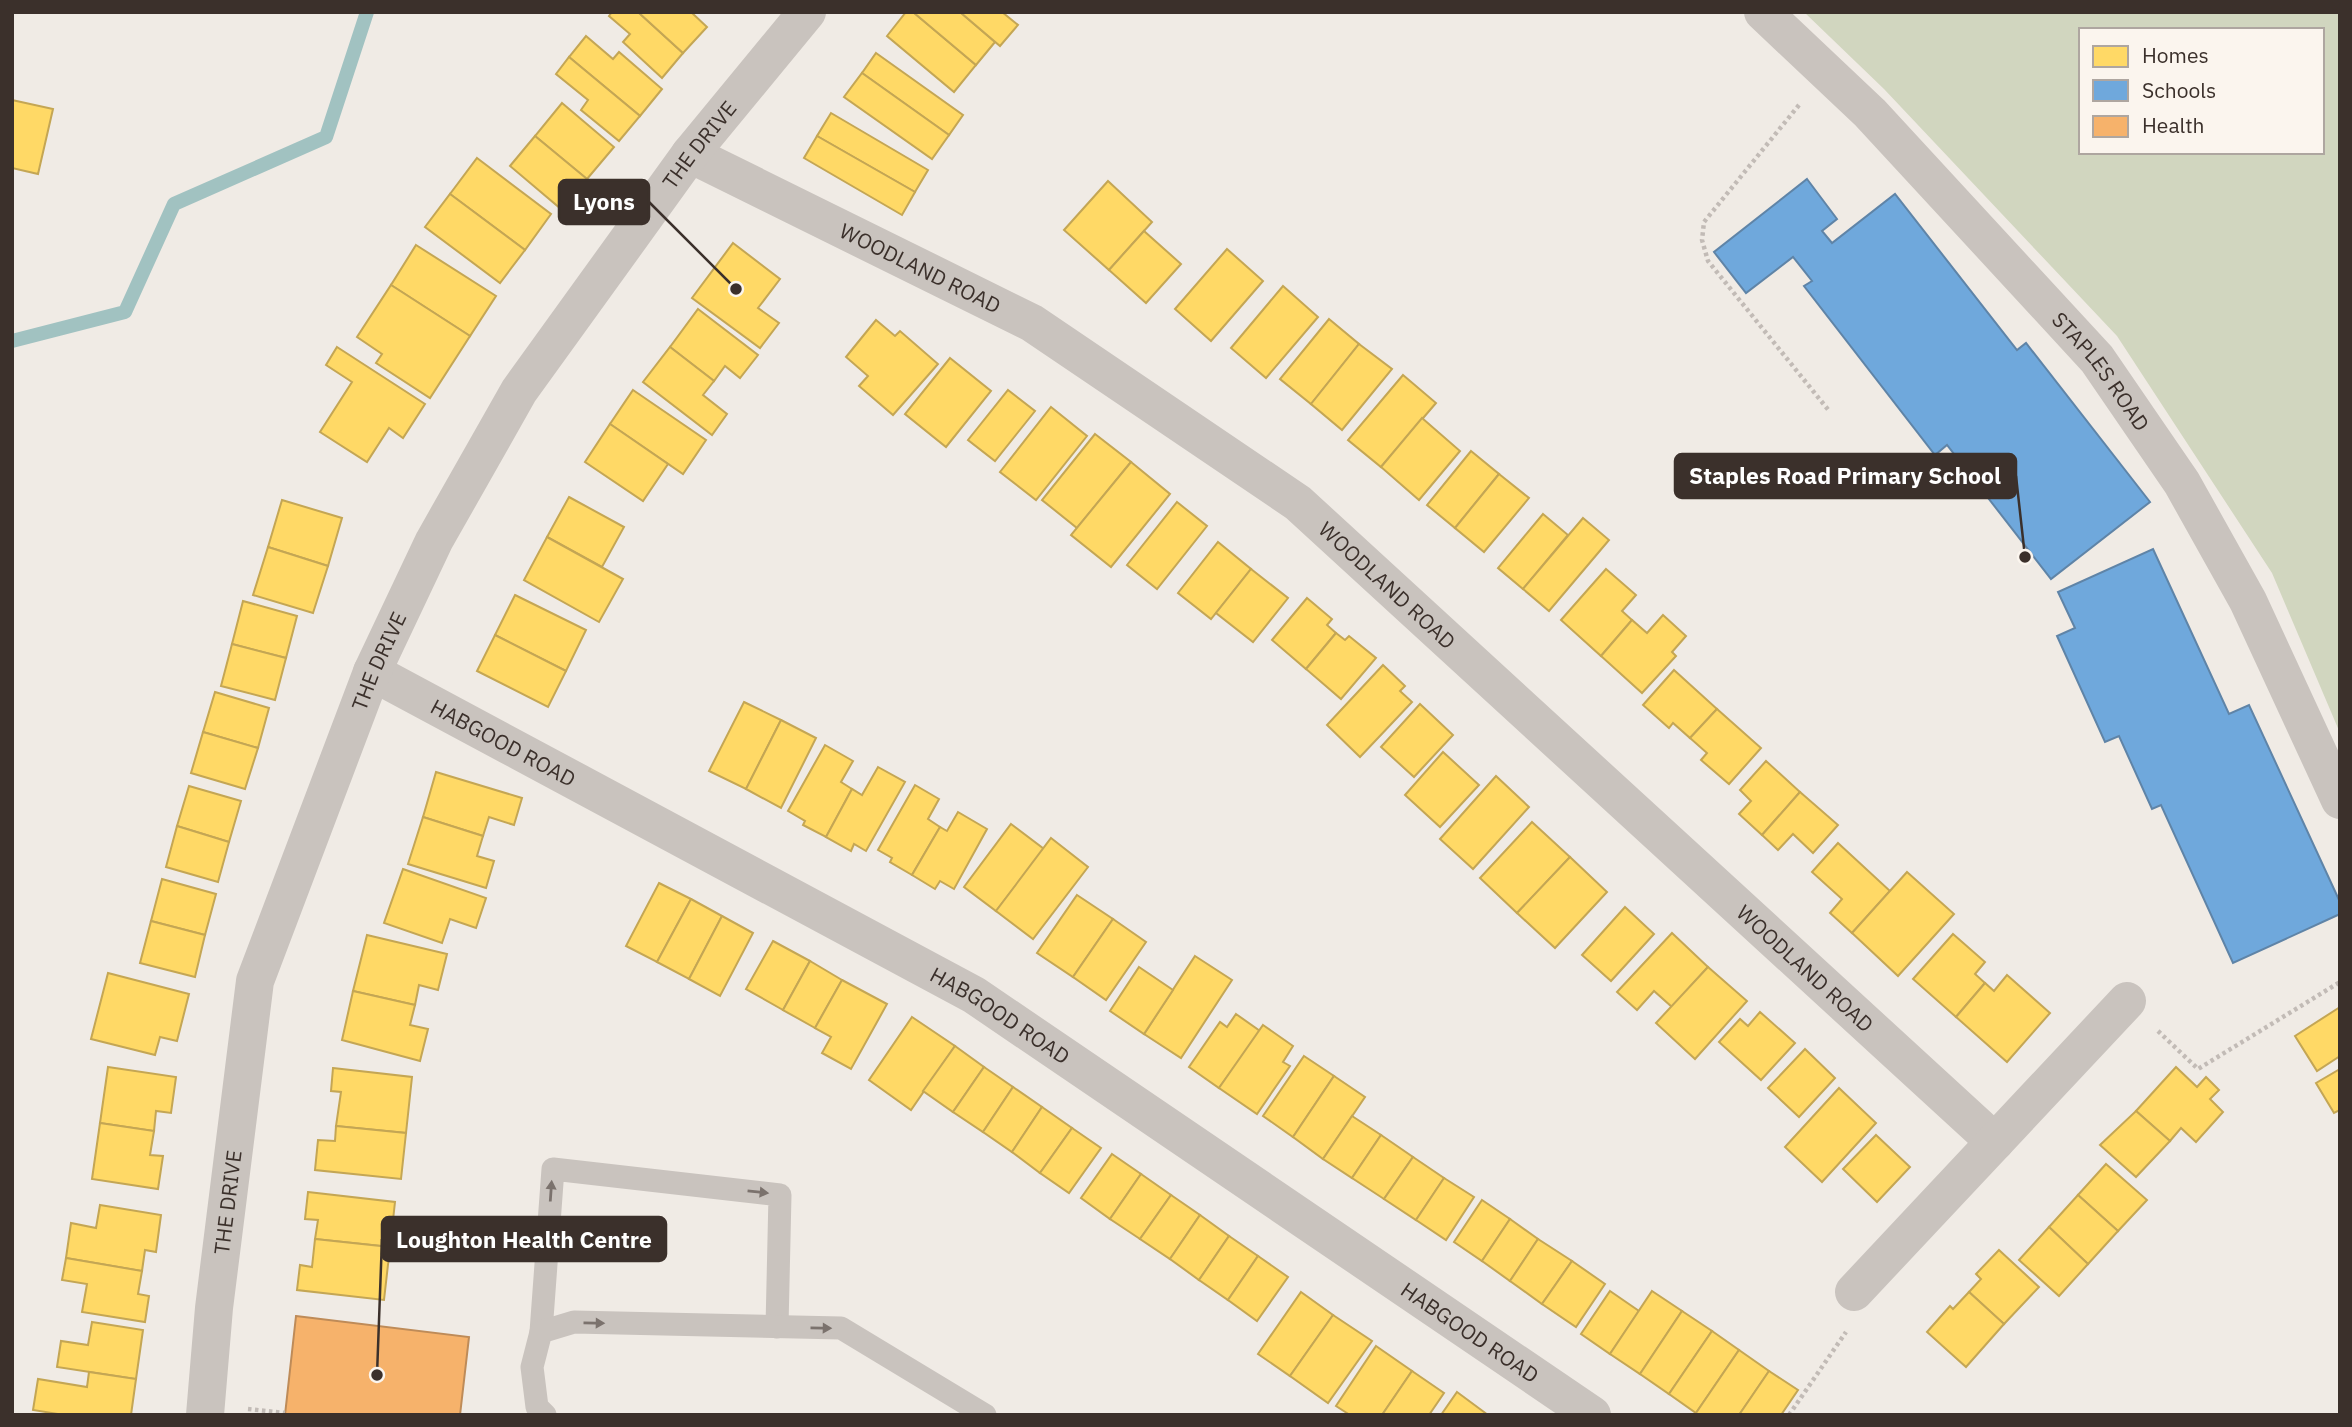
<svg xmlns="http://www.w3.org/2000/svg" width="2352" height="1427" font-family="'IBM Plex Sans',sans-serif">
<rect width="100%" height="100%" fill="#f0ebe5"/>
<path fill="#d1d6bf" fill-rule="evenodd" d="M 1804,12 L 2340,12 L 2340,733 L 2272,573 L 2117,336 L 1884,89 ZM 2081,30 L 2322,30 L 2322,152 L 2081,152 Z"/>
<g fill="#ffd966" stroke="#c4a654" stroke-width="2">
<path d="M 612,12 L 638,12 L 683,53 L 662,78 L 623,42 L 630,34 L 609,16 Z"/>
<path d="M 638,12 L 691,12 L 707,27 L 683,53 Z"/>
<path d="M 906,12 L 913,12 L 976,65 L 954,92 L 887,36 Z"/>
<path d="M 913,12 L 960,12 L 995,42 L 976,65 Z"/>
<path d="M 960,12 L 1002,12 L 1018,25 L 1000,46 Z"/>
<path d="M 586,36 L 613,59 L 619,52 L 662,89 L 640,116 L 569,57 Z"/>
<path d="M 876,53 L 963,115 L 949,135 L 862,73 Z"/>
<path d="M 569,57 L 640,116 L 619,141 L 581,110 L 588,100 L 556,74 Z"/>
<path d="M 862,73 L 949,135 L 932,159 L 844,97 Z"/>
<path d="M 12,100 L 53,109 L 38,174 L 12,168 Z"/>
<path d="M 562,103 L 614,147 L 587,179 L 535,136 Z"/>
<path d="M 831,113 L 928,170 L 915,192 L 817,136 Z"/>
<path d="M 535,136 L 587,179 L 561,209 L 510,166 Z"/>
<path d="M 817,136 L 915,192 L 902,215 L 804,158 Z"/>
<path d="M 477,158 L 551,214 L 525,250 L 450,194 Z"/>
<path d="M 1108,181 L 1152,222 L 1109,270 L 1064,230 Z"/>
<path d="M 450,194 L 525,250 L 500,283 L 425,227 Z"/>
<path d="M 1144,231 L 1181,264 L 1146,303 L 1109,270 Z"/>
<path d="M 733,243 L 780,279 L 758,308 L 779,323 L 760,348 L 692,298 Z"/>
<path d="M 416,245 L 496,296 L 470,336 L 391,285 Z"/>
<path d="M 1227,249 L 1263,281 L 1211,341 L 1175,309 Z"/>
<path d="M 391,285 L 470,336 L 430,398 L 376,363 L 382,354 L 357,337 Z"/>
<path d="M 1283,286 L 1318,317 L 1266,378 L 1231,348 Z"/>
<path d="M 698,309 L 758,355 L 740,378 L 725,366 L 714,381 L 670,347 Z"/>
<path d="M 1329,319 L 1359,344 L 1311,404 L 1280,379 Z"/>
<path d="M 876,320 L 895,336 L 900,331 L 938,364 L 893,415 L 859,386 L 868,376 L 846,357 Z"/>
<path d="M 1359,344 L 1392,369 L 1342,430 L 1311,404 Z"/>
<path d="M 337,347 L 425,404 L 403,438 L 389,428 L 367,462 L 320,432 L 352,382 L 326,365 Z"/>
<path d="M 670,347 L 714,381 L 703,395 L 727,414 L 712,435 L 643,382 Z"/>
<path d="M 950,358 L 991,391 L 946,447 L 905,414 Z"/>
<path d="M 1403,375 L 1436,403 L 1381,467 L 1348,440 Z"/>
<path d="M 633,390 L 706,440 L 683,474 L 610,424 Z"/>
<path d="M 1008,390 L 1035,411 L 995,461 L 968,440 Z"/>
<path d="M 1051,407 L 1087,436 L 1036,500 L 1000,472 Z"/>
<path d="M 1422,418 L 1460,451 L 1419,500 L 1381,467 Z"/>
<path d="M 610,424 L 668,464 L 643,501 L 585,462 Z"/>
<path d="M 1095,434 L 1131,462 L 1077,528 L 1042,500 Z"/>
<path d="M 1471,451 L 1499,474 L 1455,528 L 1427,505 Z"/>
<path d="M 1131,462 L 1170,494 L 1111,567 L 1071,535 Z"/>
<path d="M 1499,474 L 1529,498 L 1484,552 L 1455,528 Z"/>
<path d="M 569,497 L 624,527 L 602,567 L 547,537 Z"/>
<path d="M 282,500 L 342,518 L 328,566 L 268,547 Z"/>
<path d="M 1177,502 L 1207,526 L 1157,589 L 1127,565 Z"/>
<path d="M 1543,514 L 1568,535 L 1523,589 L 1498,568 Z"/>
<path d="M 1583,518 L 1609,540 L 1549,611 L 1523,589 Z"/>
<path d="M 547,537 L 623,579 L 599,622 L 524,580 Z"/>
<path d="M 1218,542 L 1251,569 L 1211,619 L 1178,593 Z"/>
<path d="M 268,547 L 328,566 L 313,613 L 253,595 Z"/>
<path d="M 1251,569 L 1288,598 L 1253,642 L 1216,613 Z"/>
<path d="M 1606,569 L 1636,595 L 1622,611 L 1632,620 L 1601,656 L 1561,620 Z"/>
<path d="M 515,595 L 586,630 L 566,671 L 495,635 Z"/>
<path d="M 1307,598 L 1332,619 L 1327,625 L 1336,633 L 1306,669 L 1272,640 Z"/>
<path d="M 243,601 L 297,616 L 286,658 L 232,644 Z"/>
<path d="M 1663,615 L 1686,636 L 1672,652 L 1676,656 L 1642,693 L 1601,656 L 1632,620 L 1647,633 Z"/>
<path d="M 1336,633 L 1345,640 L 1349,636 L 1376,658 L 1341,699 L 1306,669 Z"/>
<path d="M 495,635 L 566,671 L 548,707 L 477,671 Z"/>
<path d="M 232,644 L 286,658 L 275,700 L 221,686 Z"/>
<path d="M 1383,665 L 1405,686 L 1400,691 L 1412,702 L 1360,757 L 1327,725 Z"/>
<path d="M 1674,670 L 1717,709 L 1690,738 L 1673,723 L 1669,728 L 1643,705 Z"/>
<path d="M 215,692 L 269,708 L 258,748 L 203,732 Z"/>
<path d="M 744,702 L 781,720 L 746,789 L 709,771 Z"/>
<path d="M 1420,704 L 1453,735 L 1414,777 L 1381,747 Z"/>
<path d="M 1717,709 L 1761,748 L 1729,784 L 1701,760 L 1707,753 L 1690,738 Z"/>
<path d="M 781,720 L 816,738 L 781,808 L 746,789 Z"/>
<path d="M 203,732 L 258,748 L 245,789 L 191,773 Z"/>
<path d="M 825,745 L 853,761 L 841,782 L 852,789 L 826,837 L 803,825 L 805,821 L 788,811 Z"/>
<path d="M 1443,752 L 1479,785 L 1440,827 L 1405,795 Z"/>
<path d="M 1766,761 L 1800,792 L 1762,835 L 1739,814 L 1751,801 L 1740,790 Z"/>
<path d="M 878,767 L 905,782 L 866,851 L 854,844 L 851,851 L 826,837 L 852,789 L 862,795 Z"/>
<path d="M 436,772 L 522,798 L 514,825 L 489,817 L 483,836 L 423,817 Z"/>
<path d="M 1496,776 L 1529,807 L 1473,869 L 1440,839 Z"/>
<path d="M 915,785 L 939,799 L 928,819 L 940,827 L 912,875 L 890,862 L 892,858 L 878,850 Z"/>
<path d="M 189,786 L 241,801 L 229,842 L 177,826 Z"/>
<path d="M 1800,792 L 1838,825 L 1813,853 L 1793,834 L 1778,850 L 1762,835 Z"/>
<path d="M 958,812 L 987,829 L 954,889 L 940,881 L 935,889 L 912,875 L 940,827 L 947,831 Z"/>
<path d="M 423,817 L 483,836 L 477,856 L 494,861 L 486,888 L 408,864 Z"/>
<path d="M 1532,822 L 1570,857 L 1517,913 L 1480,878 Z"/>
<path d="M 1011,824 L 1044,849 L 996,911 L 964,887 Z"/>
<path d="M 177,826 L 229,842 L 218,882 L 166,867 Z"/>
<path d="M 1051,838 L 1088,867 L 1033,939 L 996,911 Z"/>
<path d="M 1838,843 L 1890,891 L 1852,933 L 1830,913 L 1842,899 L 1812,872 Z"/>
<path d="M 1570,857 L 1607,892 L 1555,948 L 1517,913 Z"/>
<path d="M 403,869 L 486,898 L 476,928 L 450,919 L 442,943 L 384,923 Z"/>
<path d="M 1907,872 L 1954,914 L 1898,976 L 1852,933 Z"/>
<path d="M 162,879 L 216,894 L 205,935 L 151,921 Z"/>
<path d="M 659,883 L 691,899 L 657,962 L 626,946 Z"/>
<path d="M 1077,895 L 1113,919 L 1073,977 L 1037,953 Z"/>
<path d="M 691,899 L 722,916 L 689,979 L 657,962 Z"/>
<path d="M 1625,907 L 1654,934 L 1611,981 L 1582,955 Z"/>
<path d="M 722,916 L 753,933 L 720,996 L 689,979 Z"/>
<path d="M 1113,919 L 1146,942 L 1106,1000 L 1073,977 Z"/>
<path d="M 151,921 L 205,935 L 195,977 L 140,963 Z"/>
<path d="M 1672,933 L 1708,967 L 1672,1007 L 1654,991 L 1637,1010 L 1617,992 Z"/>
<path d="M 1953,934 L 1985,962 L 1975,974 L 1985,983 L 1956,1017 L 1913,979 Z"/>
<path d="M 367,935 L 447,954 L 438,990 L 419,985 L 415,1005 L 353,991 Z"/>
<path d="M 773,941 L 810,961 L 783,1010 L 746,989 Z"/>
<path d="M 1195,956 L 1232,980 L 1181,1058 L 1144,1034 Z"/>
<path d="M 810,961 L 842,980 L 815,1028 L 783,1010 Z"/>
<path d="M 1139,967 L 1173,990 L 1144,1034 L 1110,1011 Z"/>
<path d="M 1708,967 L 1747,1001 L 1695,1059 L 1656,1023 Z"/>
<path d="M 108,973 L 189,994 L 177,1041 L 160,1037 L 155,1055 L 91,1039 Z"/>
<path d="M 2007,975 L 2050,1013 L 2007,1062 L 1956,1017 L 1985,983 L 1994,991 Z"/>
<path d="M 842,980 L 887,1004 L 851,1069 L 822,1053 L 831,1037 L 815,1028 Z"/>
<path d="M 353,991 L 415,1005 L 410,1025 L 428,1029 L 420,1061 L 342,1040 Z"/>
<path d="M 2340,1007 L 2340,1056 L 2317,1071 L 2295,1036 Z"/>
<path d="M 1760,1012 L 1795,1043 L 1761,1080 L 1719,1042 L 1740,1019 L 1748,1026 Z"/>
<path d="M 1236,1014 L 1260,1031 L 1219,1088 L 1189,1067 L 1220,1022 L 1227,1027 Z"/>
<path d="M 912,1017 L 955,1046 L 911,1110 L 869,1080 Z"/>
<path d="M 1263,1025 L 1293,1046 L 1283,1062 L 1290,1066 L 1257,1114 L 1219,1088 Z"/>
<path d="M 955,1046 L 984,1067 L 953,1112 L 923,1091 Z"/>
<path d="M 1805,1049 L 1835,1078 L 1799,1117 L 1768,1088 Z"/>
<path d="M 1304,1056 L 1334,1076 L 1293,1137 L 1263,1116 Z"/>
<path d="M 108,1067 L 176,1077 L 171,1113 L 156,1111 L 154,1131 L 100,1123 Z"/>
<path d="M 984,1067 L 1013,1087 L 983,1132 L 953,1112 Z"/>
<path d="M 2176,1067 L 2197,1087 L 2206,1077 L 2219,1090 L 2210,1099 L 2223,1112 L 2196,1142 L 2181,1128 L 2170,1141 L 2136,1111 Z"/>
<path d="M 333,1068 L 412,1077 L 406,1133 L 336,1126 L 341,1092 L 331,1091 Z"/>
<path d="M 2340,1069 L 2340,1110 L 2334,1113 L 2316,1083 Z"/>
<path d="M 1334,1076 L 1365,1097 L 1323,1159 L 1293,1137 Z"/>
<path d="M 1013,1087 L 1042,1107 L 1012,1152 L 983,1132 Z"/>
<path d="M 1839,1088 L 1876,1123 L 1822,1182 L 1785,1147 Z"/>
<path d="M 1042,1107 L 1072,1128 L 1040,1173 L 1012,1152 Z"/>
<path d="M 2136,1111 L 2170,1141 L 2136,1177 L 2100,1145 Z"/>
<path d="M 1352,1116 L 1381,1135 L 1352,1178 L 1323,1159 Z"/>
<path d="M 100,1123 L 154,1131 L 150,1155 L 163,1156 L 158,1189 L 92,1179 Z"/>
<path d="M 336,1126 L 406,1133 L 401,1179 L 315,1170 L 318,1140 L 335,1141 Z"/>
<path d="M 1072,1128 L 1101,1148 L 1069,1193 L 1040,1173 Z"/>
<path d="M 1381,1135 L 1413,1157 L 1384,1199 L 1352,1178 Z"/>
<path d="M 1876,1135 L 1910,1167 L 1877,1202 L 1843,1169 Z"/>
<path d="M 1112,1154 L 1141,1174 L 1110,1219 L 1081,1198 Z"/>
<path d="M 1413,1157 L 1444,1178 L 1416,1220 L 1384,1199 Z"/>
<path d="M 2106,1164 L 2147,1200 L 2118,1231 L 2078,1195 Z"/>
<path d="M 1141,1174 L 1171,1195 L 1140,1239 L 1110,1219 Z"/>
<path d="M 1444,1178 L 1474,1197 L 1446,1240 L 1416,1220 Z"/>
<path d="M 308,1192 L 395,1202 L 390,1247 L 315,1239 L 318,1220 L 305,1219 Z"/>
<path d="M 1171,1195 L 1200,1215 L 1170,1259 L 1140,1239 Z"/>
<path d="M 2078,1195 L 2118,1231 L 2088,1264 L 2049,1227 Z"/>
<path d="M 1482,1200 L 1510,1219 L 1482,1261 L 1454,1242 Z"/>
<path d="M 100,1205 L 161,1215 L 156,1252 L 145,1250 L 142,1271 L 66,1258 L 71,1223 L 96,1228 Z"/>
<path d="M 1200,1215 L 1229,1236 L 1199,1280 L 1170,1259 Z"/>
<path d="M 1510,1219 L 1538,1239 L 1510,1281 L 1482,1261 Z"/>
<path d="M 2049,1227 L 2088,1264 L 2059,1296 L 2019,1260 Z"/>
<path d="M 1229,1236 L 1258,1256 L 1228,1300 L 1199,1280 Z"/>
<path d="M 315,1239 L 390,1247 L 384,1300 L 297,1290 L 300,1265 L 312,1267 Z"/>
<path d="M 1538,1239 L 1572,1261 L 1542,1304 L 1510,1281 Z"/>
<path d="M 1999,1250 L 2039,1287 L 2004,1324 L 1969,1292 L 1981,1279 L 1976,1274 Z"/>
<path d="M 1258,1256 L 1288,1277 L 1257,1321 L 1228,1300 Z"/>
<path d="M 66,1258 L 142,1271 L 138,1294 L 149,1296 L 145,1322 L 82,1312 L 87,1284 L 62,1280 Z"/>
<path d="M 1572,1261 L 1605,1284 L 1576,1327 L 1542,1304 Z"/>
<path d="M 1610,1291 L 1639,1311 L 1610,1354 L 1581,1334 Z"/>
<path d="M 1652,1291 L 1682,1311 L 1640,1374 L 1610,1354 Z"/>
<path d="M 1301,1292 L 1333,1315 L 1290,1376 L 1258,1354 Z"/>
<path d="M 1969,1292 L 2004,1324 L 1966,1367 L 1927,1332 L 1950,1306 L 1953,1309 Z"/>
<path d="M 1682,1311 L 1712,1331 L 1669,1394 L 1640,1374 Z"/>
<path d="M 1333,1315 L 1372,1341 L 1328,1403 L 1290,1376 Z"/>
<path d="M 92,1322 L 143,1330 L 136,1379 L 57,1367 L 61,1341 L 88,1345 Z"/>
<path d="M 1712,1331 L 1739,1350 L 1696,1413 L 1669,1394 Z"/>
<path d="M 1376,1346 L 1412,1371 L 1382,1415 L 1350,1415 L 1336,1406 Z"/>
<path d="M 1739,1350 L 1769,1371 L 1739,1415 L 1699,1415 L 1696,1413 Z"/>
<path d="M 1412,1371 L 1444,1393 L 1429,1415 L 1382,1415 Z"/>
<path d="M 1769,1371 L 1798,1390 L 1781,1415 L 1739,1415 Z"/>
<path d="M 89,1372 L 136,1379 L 131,1415 L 64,1415 L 33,1410 L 38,1379 L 87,1387 Z"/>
<path d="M 1457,1392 L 1488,1415 L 1441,1415 Z"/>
</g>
<g fill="#6fa8dc" stroke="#5f84a7" stroke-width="2">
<path d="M 1807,179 L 1837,219 L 1822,231 L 1832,243 L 1895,194 L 2017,350 L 2026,343 L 2150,502 L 2051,579 L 1947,445 L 1935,455 L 1804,286 L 1812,281 L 1793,257 L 1746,293 L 1714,252 Z"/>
<path d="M 2153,549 L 2229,714 L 2249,705 L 2340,902 L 2340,914 L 2233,963 L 2161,805 L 2152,809 L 2119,736 L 2105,742 L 2057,636 L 2075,628 L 2058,592 Z"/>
</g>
<path fill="#f6b26b" stroke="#be8b58" stroke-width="2" d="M 296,1316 L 469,1337 L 460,1415 L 285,1415 Z"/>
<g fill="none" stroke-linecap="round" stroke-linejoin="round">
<path stroke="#a1c2c1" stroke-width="14" d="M 12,341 L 125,312 L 174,204 L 326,137 L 367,12"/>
<g stroke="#c2bbb6" stroke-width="4.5" stroke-dasharray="3.5 3.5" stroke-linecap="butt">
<path d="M 1799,105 L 1704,222 L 1702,240 L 1708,261 L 1830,412"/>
<path d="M 2158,1031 L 2198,1069 L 2340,982"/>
<path d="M 248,1409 L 285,1413"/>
<path d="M 1789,1415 L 1846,1332"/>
</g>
<g stroke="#c9c3be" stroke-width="23">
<path d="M 541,1332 L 553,1169 L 780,1195 L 777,1327"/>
<path d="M 545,1415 L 537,1407 L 532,1367 L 541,1332 L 574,1322 L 841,1328 L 985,1415"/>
</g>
<g stroke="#c9c3be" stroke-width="38">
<path id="s1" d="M 1763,12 L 1870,113 L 2097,359 L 2182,483 L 2248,601 L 2340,800"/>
<path id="s2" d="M 690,154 L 1032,323 L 1298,503 L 1995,1142"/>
<path id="s3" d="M 372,672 L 974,995 L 1592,1415"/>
<path d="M 1854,1292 L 2127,1001"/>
<path id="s4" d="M 205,1415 L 214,1308 L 255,981 L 372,672 L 434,541 L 519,391 L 690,154 L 807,12"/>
</g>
</g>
<defs><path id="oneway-solid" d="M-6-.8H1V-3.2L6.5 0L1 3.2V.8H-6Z" transform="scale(1.75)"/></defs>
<g fill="#7b726d">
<use href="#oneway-solid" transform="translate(551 1191) rotate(-86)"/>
<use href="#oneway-solid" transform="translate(758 1192) rotate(6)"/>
<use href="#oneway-solid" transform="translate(594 1323) rotate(1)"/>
<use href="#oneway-solid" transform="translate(821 1328) rotate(1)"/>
</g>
<g text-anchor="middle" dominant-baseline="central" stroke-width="7" stroke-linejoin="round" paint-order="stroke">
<g font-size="21" fill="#3b302b" stroke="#fbf5ee">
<text stroke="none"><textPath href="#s4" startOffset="1390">THE DRIVE</textPath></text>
<text stroke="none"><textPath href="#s2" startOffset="257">WOODLAND ROAD</textPath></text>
<text stroke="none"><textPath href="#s1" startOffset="494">STAPLES ROAD</textPath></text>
<text stroke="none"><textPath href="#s2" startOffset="824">WOODLAND ROAD</textPath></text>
<text stroke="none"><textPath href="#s4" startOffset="780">THE DRIVE</textPath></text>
<text stroke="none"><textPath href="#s3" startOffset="149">HABGOOD ROAD</textPath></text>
<text stroke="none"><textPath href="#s2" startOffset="1391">WOODLAND ROAD</textPath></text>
<text stroke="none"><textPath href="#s3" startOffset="716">HABGOOD ROAD</textPath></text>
<text stroke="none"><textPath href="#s4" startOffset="214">THE DRIVE</textPath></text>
<text stroke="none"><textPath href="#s3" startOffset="1283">HABGOOD ROAD</textPath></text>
</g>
</g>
<path fill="none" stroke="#3b302b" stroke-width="2.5" d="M736 289L649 202M2025 557L2016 476M377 1375L382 1239"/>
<g fill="#3b302b" stroke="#fbf5ee" stroke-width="2.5">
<circle cx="736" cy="289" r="7"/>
<circle cx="2025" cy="557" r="7"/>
<circle cx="377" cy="1375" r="7"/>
</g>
<g fill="#3b302b" stroke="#3b302b" stroke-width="2.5">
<rect x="559" y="180" width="90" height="44" rx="7"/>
<rect x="1675" y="454" width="341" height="44" rx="7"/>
<rect x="382" y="1217" width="284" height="44" rx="7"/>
</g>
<g font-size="23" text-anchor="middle" font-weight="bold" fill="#fff">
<text x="604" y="210">Lyons</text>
<text x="1845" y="484">Staples Road Primary School</text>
<text x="524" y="1248">Loughton Health Centre</text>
</g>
<rect width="2352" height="1427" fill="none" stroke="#3b302b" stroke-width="28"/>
<rect x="2079" y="28" width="245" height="126" fill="#fbf5ee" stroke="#aea6a0" stroke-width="2"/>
<rect x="2093" y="46" width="35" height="21" fill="#ffd966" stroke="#aea6a0" stroke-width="2"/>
<text x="2142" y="63" font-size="21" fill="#3b302b">Homes</text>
<rect x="2093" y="80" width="35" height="21" fill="#6fa8dc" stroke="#aea6a0" stroke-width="2"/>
<text x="2142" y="98" font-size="21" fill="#3b302b">Schools</text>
<rect x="2093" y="116" width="35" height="21" fill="#f6b26b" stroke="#aea6a0" stroke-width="2"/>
<text x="2142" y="133" font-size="21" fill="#3b302b">Health</text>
</svg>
